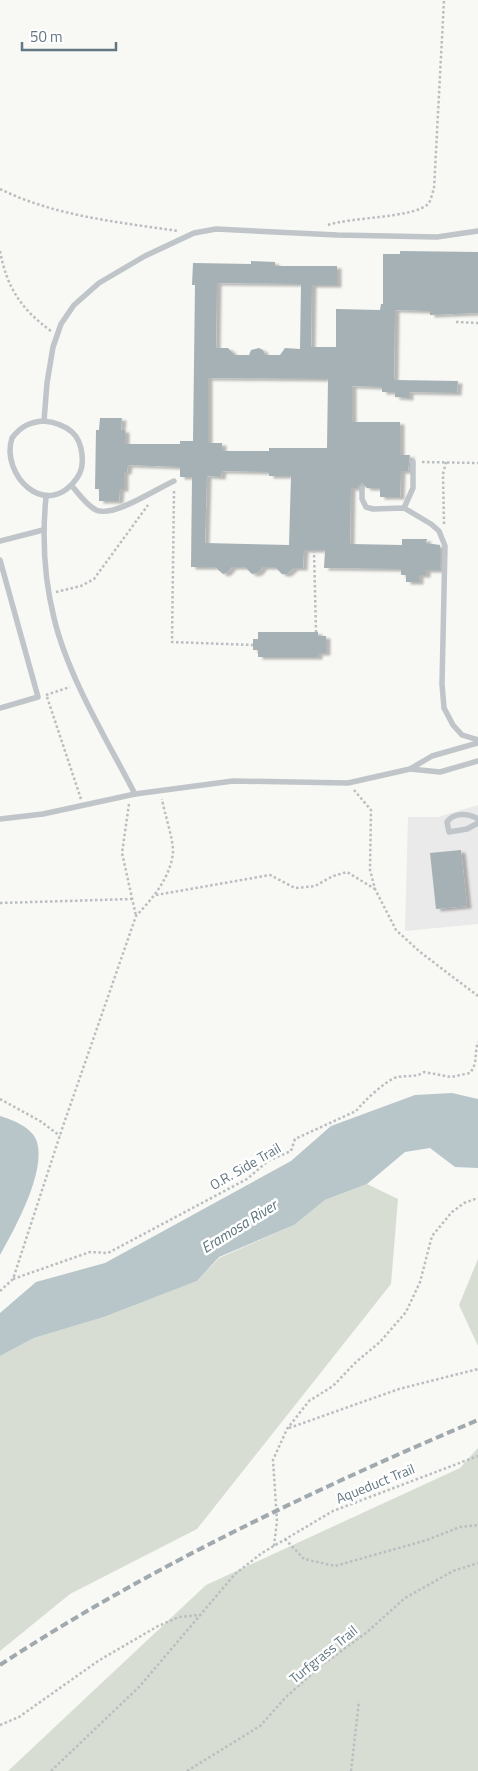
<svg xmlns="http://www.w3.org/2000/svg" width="478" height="1771" font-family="'Titillium Web',sans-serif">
<defs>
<filter id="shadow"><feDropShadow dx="4.5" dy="2.5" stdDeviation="1" flood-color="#0004"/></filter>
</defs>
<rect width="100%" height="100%" fill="#f8f8f5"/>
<path fill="#e9eae9" d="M 478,805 L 478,924 L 405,931 L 408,817 L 438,817 Z"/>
<g fill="#d8ddd4">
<path d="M 367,1184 L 398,1199 L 391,1284 L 197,1529 L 70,1594 L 0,1651 L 0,1356 L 34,1338 L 104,1317 L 197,1281 L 219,1258 L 294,1225 L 325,1200 Z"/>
<path d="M 478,1259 L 478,1346 L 459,1305 Z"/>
<path d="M 478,1448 L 478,1771 L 8,1771 L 206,1585 L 460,1468 Z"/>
</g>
<g fill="#b8c6c9">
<path d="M 452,1093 L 478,1099 L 478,1168 L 455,1167 L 430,1148 L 405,1152 L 367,1184 L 325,1200 L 294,1225 L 219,1257 L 197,1281 L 104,1317 L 34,1338 L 0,1356 L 0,1313 L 36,1282 L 105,1263 L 291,1161 L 331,1126 L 415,1095 Z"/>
<path d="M 0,1116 C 13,1120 32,1127 37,1142 C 46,1172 15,1228 0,1255 Z"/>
</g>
<g fill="#a5b1b5" fill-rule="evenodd" filter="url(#shadow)">
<path d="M 400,251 L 478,252 L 478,313 L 430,315 L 430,311 L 395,310 L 394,380 L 458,381 L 457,393 L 409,392 L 409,398 L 395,397 L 395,392 L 382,392 L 382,387 L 352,386 L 352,422 L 400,422 L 400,455 L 410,455 L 408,471 L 401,471 L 400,497 L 380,497 L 380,488 L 367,488 L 362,483 L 357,488 L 351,488 L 350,544 L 402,545 L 402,539 L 427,539 L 426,543 L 440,545 L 440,570 L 426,570 L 426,575 L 419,575 L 419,582 L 406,582 L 406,575 L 401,575 L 401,569 L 324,568 L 325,550 L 304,550 L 303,568 L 294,568 L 287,574 L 282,574 L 275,567 L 263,567 L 258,573 L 252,574 L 245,567 L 232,567 L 227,573 L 223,574 L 215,567 L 191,567 L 192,477 L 180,477 L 180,467 L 128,465 L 127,472 L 124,472 L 124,489 L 120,489 L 119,501 L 99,501 L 99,489 L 95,489 L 96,430 L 99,430 L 100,418 L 122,418 L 121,430 L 125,430 L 125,444 L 180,444 L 180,441 L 193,441 L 195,285 L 192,285 L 193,263 L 251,264 L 251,261 L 275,262 L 275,266 L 337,266 L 337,285 L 312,285 L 311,347 L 336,347 L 336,309 L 380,310 L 381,304 L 383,304 L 383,254 L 400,254 ZM 217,283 L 301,284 L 300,349 L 285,348 L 280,355 L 265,355 L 263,350 L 259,348 L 251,350 L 249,355 L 235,355 L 228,348 L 216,348 ZM 208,378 L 328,379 L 327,448 L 269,448 L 269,451 L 222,451 L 222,443 L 208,443 ZM 222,471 L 269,472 L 269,476 L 291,476 L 289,545 L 205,543 L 207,476 L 221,477 Z"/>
<path d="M 258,632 L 318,632 L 318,636 L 326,636 L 326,653 L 318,653 L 318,657 L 258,657 L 258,650 L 253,650 L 253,639 L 258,639 Z"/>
<path d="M 461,850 L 467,906 L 436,909 L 430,853 Z"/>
</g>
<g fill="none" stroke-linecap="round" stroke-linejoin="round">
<g stroke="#b9bec0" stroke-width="2.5" stroke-dasharray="2.5 2.5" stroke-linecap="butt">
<path d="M 0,189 C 55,216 117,222 178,231"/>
<path d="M 328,225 C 351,217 414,218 428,204 C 431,201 432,193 434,189 L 444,0"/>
<path d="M 0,251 C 7,288 21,309 51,331"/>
<path d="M 456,322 L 478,323"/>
<path d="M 422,462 L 478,463"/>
<path d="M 174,491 L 172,642 L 253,645"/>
<path d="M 444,524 L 443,474 L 446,462"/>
<path d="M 314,550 L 316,632"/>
<path d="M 56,592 L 81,586 L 94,579 L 148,505"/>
<path d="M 46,695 L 70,687"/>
<path d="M 47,697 L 81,799"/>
<path d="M 354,790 L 371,810 L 370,870 L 375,889 L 396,930 L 420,952 L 478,996"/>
<path d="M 129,804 L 122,853 L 136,916"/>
<path d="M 156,895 L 270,875 L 295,888 L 315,886 L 333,876 L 347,872 L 375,889"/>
<path d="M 0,903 L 132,899"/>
<path d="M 0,1099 L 40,1121 L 60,1136"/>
<path d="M 13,1279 L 90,1252 L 108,1253 L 247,1179 L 268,1161 L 291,1151 L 295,1139 L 356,1111 C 362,1103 388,1078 398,1077 C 408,1075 415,1078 424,1072 L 451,1077 L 470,1073 C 478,1063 474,1054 478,1042"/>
<path d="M 0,1291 L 13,1279 L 62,1129 L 136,916 C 153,898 170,878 173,853 C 174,841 164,812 162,799"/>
<path d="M 289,1428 L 399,1389 L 478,1369"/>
<path d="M 285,1539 L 304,1559 L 335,1566 L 427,1540 L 460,1527 L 478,1525"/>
<path d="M 274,1546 L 277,1521 L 273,1460 L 287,1429 L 309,1401 L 333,1386 L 356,1362 L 380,1342 L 406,1312 L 420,1282 L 432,1236 L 452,1212 L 464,1203 L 478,1198"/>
<path d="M 0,1725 L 19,1717 L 98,1661 L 158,1626 L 179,1617 L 200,1615"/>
<path d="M 51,1771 L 140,1686 L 235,1574 L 262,1553 L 333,1511 L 478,1456"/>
<path d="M 187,1771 L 260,1726 L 286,1697 L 322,1665 L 366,1633 L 405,1598 L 453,1571 L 478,1563"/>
<path d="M 351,1771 L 359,1701"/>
</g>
<g stroke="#bfc5c8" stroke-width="5.5">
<path d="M 44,421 L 47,383 L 53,347 L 61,324 L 74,305 L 99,283 L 145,256 L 194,233 L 216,229 L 337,235 L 437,237 L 478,231"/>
<path d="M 44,421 C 53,422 64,425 72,432 C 83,442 86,466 77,478 C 46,522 0,474 12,438 C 21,426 30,422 44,421 Z"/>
<path d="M 72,486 C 79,494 86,505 96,510 C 113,518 156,489 174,481"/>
<path d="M 362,488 L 362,499 L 366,507 L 373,509 L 404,508 L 431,524 L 439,531 L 445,546 L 442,684 L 444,708 L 453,725 L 462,735 L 478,740"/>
<path d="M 46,497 C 42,538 44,578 54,618 C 68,677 107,740 135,794"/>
<path d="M 404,508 L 413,488 L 413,462"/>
<path d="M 0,541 L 43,530"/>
<path d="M 0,560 L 38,697 L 0,708"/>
<path d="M 410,769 L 432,756 L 478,743"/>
<path d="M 0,819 L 43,814 L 135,794 L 233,781 L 348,783 L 410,769 L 440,772 L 478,761"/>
<path d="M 478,819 C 468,813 454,812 447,822 L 449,832 L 467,829 L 478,823"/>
</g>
<path stroke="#a0a9ae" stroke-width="4" stroke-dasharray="8 4" stroke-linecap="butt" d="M 0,1665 C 146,1569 317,1488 478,1420"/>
</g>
<g text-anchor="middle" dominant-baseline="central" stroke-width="5" stroke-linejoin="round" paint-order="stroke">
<g font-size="14" fill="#627781" stroke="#fff">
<text transform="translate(245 1166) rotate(-30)">O.R. Side Trail</text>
<text transform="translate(375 1483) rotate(-22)">Aqueduct Trail</text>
<text transform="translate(323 1654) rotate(-39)">Turfgrass Trail</text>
</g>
<g font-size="15" font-style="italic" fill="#5d767c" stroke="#fff">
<text transform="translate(239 1226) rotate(-32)">Eramosa River</text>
</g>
</g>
<path d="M22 42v8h94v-8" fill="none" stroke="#627781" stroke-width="2.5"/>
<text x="30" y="42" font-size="15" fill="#627781" stroke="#ffffff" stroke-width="4" paint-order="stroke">50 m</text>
</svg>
